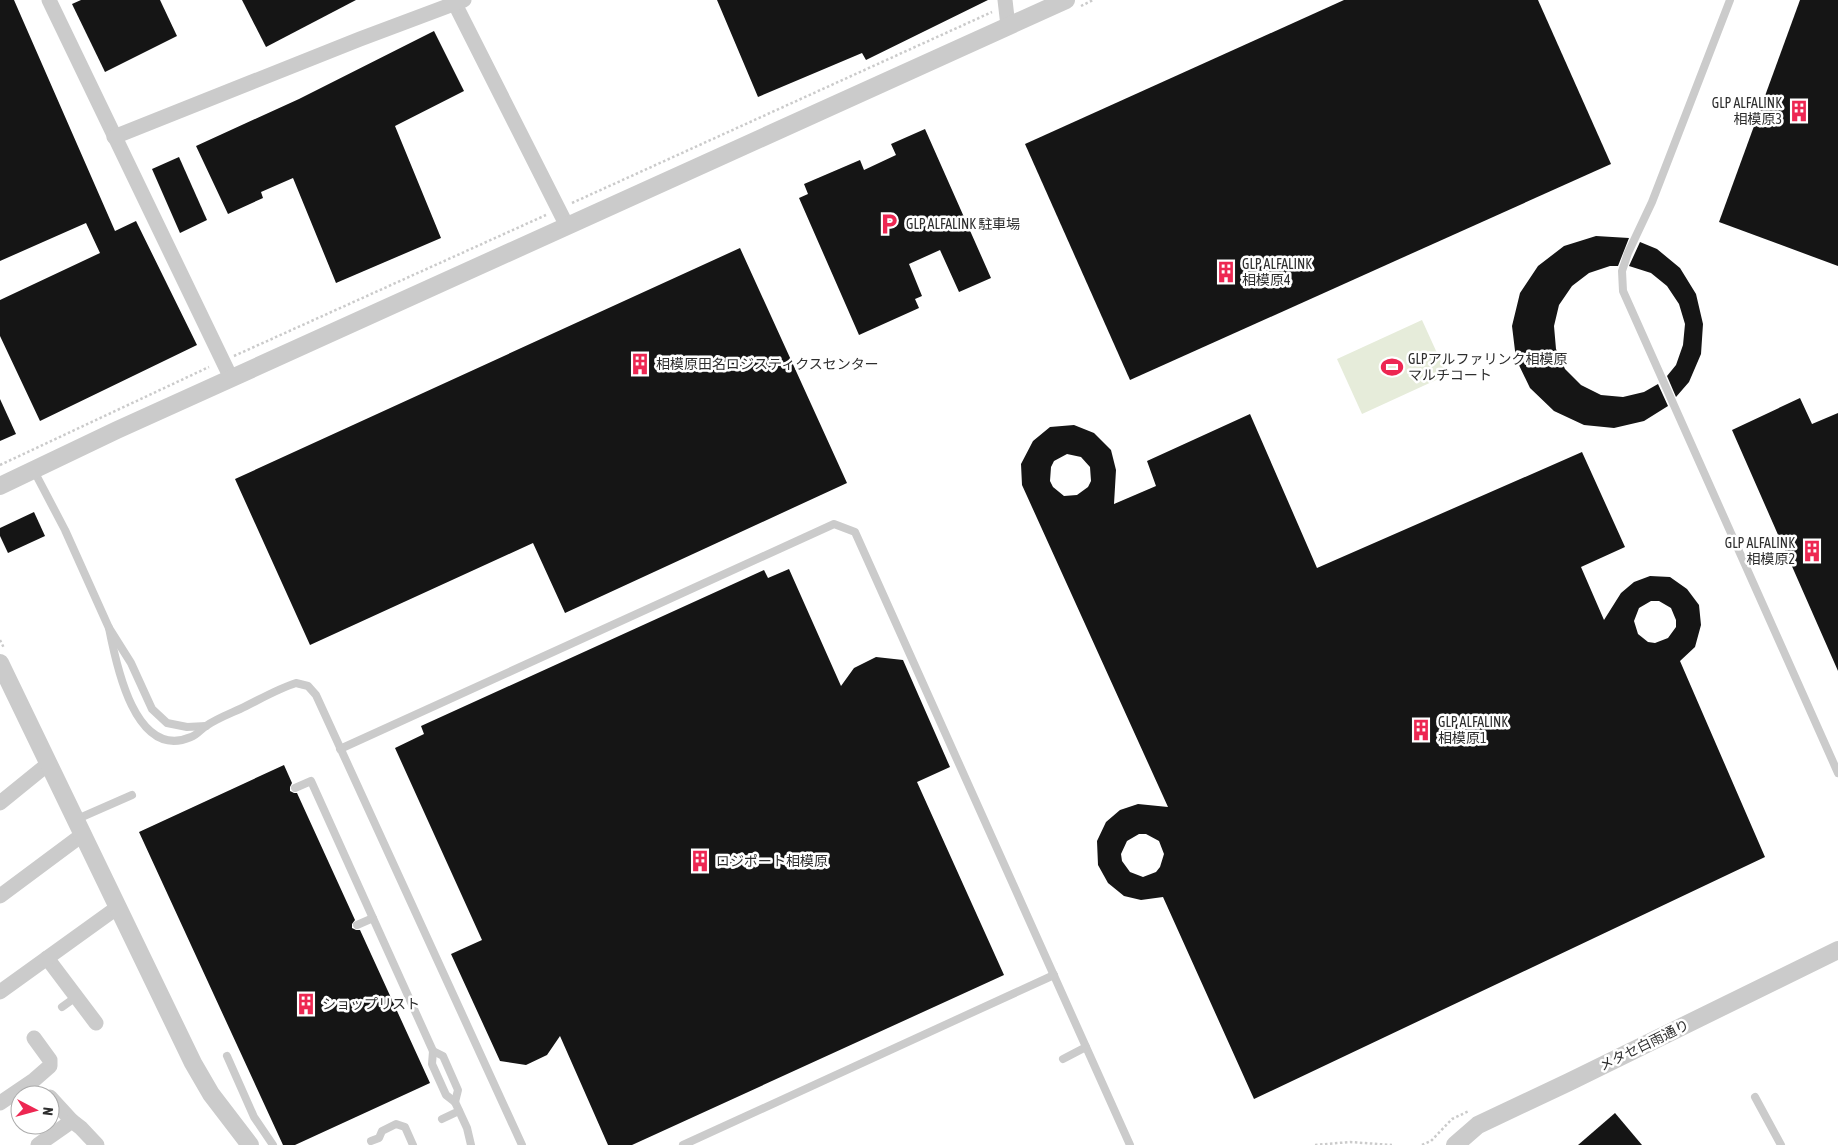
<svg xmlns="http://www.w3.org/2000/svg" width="1838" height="1145" font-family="'Asap Condensed','Noto Sans JP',sans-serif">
<rect width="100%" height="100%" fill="#fff"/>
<path fill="#e6ecda" d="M 1422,320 L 1447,375 L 1362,414 L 1337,359 Z"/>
<g fill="#151515" fill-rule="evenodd">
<path d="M 0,0 L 14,0 L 115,231 L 136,221 L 197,345 L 40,421 L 0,336 L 0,300 L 100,253 L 86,223 L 0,261 Z"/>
<path d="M 81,0 L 160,0 L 177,36 L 105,72 L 72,4 Z"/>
<path d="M 242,0 L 356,0 L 266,47 Z"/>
<path d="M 717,0 L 988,0 L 866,60 L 862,53 L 758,97 Z"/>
<path d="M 1344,0 L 1538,0 L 1611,164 L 1130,380 L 1025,144 Z"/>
<path d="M 1800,0 L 1838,0 L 1838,266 L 1719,222 Z"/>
<path d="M 434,31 L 464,91 L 395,126 L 441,238 L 336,283 L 293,178 L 261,192 L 263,198 L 228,214 L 196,146 L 299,99 Z"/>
<path d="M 925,129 L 991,278 L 959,292 L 940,250 L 909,264 L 922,296 L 915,299 L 919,308 L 859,335 L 799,198 L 808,194 L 804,184 L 860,160 L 864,170 L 896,155 L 891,144 Z"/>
<path d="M 179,157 L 207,220 L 180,233 L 152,169 Z"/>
<path d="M 1596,236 L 1629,238 L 1618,266 L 1610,266 L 1589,273 L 1572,286 L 1559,305 L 1554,326 L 1556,349 L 1565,369 L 1581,385 L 1601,395 L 1623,397 L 1644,392 L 1658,384 L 1668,406 L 1644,421 L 1614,428 L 1584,425 L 1554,411 L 1530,388 L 1516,359 L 1512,326 L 1520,293 L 1538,266 L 1564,246 Z"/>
<path d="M 1640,242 L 1657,249 L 1680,268 L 1696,294 L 1703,324 L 1701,354 L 1689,382 L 1676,397 L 1667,376 L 1676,365 L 1683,345 L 1685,324 L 1679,304 L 1667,286 L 1651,273 L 1629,266 Z"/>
<path d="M 740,248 L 847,483 L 565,613 L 533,543 L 310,645 L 235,479 Z"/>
<path d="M 1800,398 L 1812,424 L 1838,413 L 1838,671 L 1732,430 Z"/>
<path d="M 0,399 L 16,434 L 0,441 Z"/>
<path d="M 1250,414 L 1317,568 L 1582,452 L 1625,547 L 1581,567 L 1604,620 L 1621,593 L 1634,582 L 1650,576 L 1670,577 L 1687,589 L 1699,605 L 1701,625 L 1695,647 L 1680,661 L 1765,857 L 1254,1099 L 1163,897 L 1141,900 L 1124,896 L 1108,883 L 1098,865 L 1097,841 L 1106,822 L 1120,810 L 1138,804 L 1168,807 L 1022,485 L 1021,464 L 1033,441 L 1050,427 L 1074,425 L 1094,433 L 1111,450 L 1116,470 L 1114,504 L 1156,486 L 1147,461 ZM 1067,454 L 1081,457 L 1090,467 L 1091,481 L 1088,487 L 1077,495 L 1064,496 L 1053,487 L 1050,481 L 1051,467 L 1054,461 ZM 1651,601 L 1659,601 L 1671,608 L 1676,620 L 1676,627 L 1668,638 L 1655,643 L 1648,642 L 1638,634 L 1634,621 L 1639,608 ZM 1139,834 L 1146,834 L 1159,841 L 1164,854 L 1160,867 L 1156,872 L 1143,877 L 1130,872 L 1122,861 L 1121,854 L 1127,841 Z"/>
<path d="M 34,512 L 45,536 L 8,553 L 0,536 L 0,528 Z"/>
<path d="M 789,569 L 841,686 L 854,668 L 876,657 L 903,660 L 950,767 L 917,782 L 1004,975 L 632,1145 L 608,1145 L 560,1036 L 547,1055 L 526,1065 L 500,1061 L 451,954 L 482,940 L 395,748 L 424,734 L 421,726 L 764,570 L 768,578 Z"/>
<path d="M 284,765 L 292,783 L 290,787 L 290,791 L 294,793 L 297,793 L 355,920 L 352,924 L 352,928 L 356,930 L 360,930 L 430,1083 L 295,1145 L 283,1145 L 139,832 Z"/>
<path d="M 1615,1113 L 1642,1145 L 1578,1145 Z"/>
</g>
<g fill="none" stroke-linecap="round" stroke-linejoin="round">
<g stroke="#cbcbcb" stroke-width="2.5" stroke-dasharray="2.5 2.5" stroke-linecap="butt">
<path d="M 1081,6 L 1093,0"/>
<path d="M 572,203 L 992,12"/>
<path d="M 234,356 L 546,215"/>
<path d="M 0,465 L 209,367"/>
<path d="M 0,640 L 4,648"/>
<path d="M 1315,1145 L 1350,1142 L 1392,1145"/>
<path d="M 1422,1145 L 1431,1141 L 1452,1119 L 1469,1111"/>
</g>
<g stroke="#cbcbcb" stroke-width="8">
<path d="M 1730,0 L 1652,202 L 1628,253 L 1622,271 L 1623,291 L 1838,773"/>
<path d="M 33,469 L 65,530 L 109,628 L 131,663 L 152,709 L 167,723 L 187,727 L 206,726"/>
<path d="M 109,628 C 116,664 135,761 191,737 C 197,735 201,729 206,726 C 216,719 229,714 240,709 C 259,700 277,689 296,683 L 308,686 L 316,695 L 522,1145"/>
<path d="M 340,749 L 834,524 L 855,532 L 1130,1145"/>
<path d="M 295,788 L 311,781 L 433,1051 L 432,1064 L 446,1095 L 455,1102 L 467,1128 L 471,1145"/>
<path d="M 75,820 L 132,795"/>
<path d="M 357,925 L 373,918"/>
<path d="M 62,1007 L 76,997"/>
<path d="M 433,1051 L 443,1056 L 458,1090 L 455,1102"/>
<path d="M 227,1056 L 254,1117 L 273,1145"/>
<path d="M 1063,1059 L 1086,1047"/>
<path d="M 1755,1097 L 1781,1145"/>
<path d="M 442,1119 L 459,1111"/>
<path d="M 371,1141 L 379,1138 L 382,1131 L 396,1124 L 405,1127 L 413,1145"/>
<path d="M 683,1145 L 1054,975"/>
</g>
<g stroke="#cbcbcb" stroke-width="15">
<path d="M 49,0 L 231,378"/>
<path d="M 453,0 L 567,226"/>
<path d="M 1005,0 L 1008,26"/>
<path d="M 114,137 L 360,39 L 464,0"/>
<path d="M 0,803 L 48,764"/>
<path d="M 0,896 L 82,835"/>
<path d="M 47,958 L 96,1023"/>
<path d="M 0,992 L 118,907"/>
<path d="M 50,1097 L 72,1121"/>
<path d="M 0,1103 L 34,1080 L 50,1066 L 50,1060 L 34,1038"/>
<path d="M 38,1145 L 72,1121 L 81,1128 L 97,1145"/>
</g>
<g stroke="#cbcbcb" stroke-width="18">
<path d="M 0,486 L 117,430 L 1066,0"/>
<path d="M 0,663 L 193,1063 L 211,1094 L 250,1145"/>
<path d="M 1455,1145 L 1478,1125 L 1569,1082 L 1838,950"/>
</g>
</g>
<defs>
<g id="building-bare" transform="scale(1.725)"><path d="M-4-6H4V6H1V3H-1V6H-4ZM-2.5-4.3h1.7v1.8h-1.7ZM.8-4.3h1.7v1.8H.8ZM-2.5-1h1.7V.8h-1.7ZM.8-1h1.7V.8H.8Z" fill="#ed2752" stroke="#fff" stroke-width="2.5" paint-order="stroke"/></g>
<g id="parking-bare" transform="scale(1.725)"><path d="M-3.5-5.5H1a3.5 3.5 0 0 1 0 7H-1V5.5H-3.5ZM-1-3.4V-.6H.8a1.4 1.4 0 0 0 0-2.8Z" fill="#ed2752" stroke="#fff" stroke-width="2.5" paint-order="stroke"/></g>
<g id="stadium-bare" transform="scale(1.725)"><path d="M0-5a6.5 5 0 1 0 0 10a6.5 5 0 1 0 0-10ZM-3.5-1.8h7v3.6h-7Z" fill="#ed2752" stroke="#fff" stroke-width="2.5" paint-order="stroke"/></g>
</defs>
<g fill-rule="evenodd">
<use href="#building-bare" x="1799" y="111"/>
<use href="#parking-bare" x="889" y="224"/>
<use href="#building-bare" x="1226" y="272"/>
<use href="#building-bare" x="640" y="364"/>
<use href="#stadium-bare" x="1392" y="367"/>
<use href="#building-bare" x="1812" y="551"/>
<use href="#building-bare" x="1421" y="730"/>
<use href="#building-bare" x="700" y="861"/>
<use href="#building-bare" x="306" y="1004"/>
</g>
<g text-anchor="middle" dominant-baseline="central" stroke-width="5" stroke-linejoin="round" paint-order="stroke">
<g font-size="14" fill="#2e2e2e" stroke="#fff" text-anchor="start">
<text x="1782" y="103" text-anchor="end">GLP ALFALINK<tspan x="1782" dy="16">相模原3</tspan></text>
<text x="906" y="224">GLP ALFALINK 駐車場</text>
<text x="1242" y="264">GLP ALFALINK<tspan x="1242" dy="16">相模原4</tspan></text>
<text x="1408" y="359">GLPアルファリンク相模原<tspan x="1408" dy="16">マルチコート</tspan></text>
<text x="656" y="364">相模原田名ロジスティクスセンター</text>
<text x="1795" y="543" text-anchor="end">GLP ALFALINK<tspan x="1795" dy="16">相模原2</tspan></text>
<text x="1438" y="722">GLP ALFALINK<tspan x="1438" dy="16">相模原1</tspan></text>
<text x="716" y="861">ロジポート相模原</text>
<text x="322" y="1004">ショップリスト</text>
</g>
<g font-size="14" fill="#2e2e2e" stroke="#fff">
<text transform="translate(1644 1045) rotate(-26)">メタセ白雨通り</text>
</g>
</g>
<g transform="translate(35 1110) rotate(96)"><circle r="24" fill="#ffffff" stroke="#ababab"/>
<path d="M0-4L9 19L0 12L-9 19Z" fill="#ed2752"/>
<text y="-8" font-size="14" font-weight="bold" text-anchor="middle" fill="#2e2e2e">N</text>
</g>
</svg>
